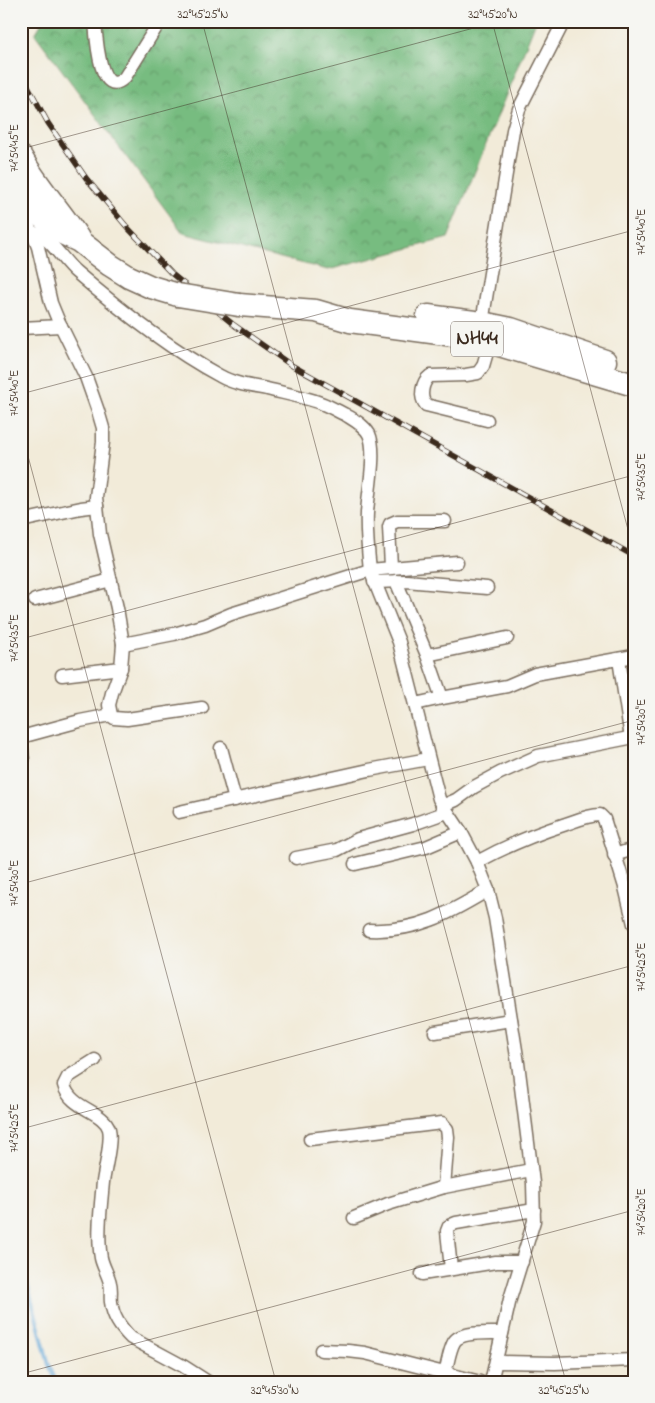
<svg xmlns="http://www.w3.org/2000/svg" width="655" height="1403" font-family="'Indie Flower',sans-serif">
<defs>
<pattern id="forest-crowns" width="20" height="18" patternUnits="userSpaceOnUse" patternTransform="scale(1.25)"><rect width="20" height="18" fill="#77bc80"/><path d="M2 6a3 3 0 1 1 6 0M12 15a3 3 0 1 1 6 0" fill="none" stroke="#639968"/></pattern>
</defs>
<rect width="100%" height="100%" fill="#f6f6f2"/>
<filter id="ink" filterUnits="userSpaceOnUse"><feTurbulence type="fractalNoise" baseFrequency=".02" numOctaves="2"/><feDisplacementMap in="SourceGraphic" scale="10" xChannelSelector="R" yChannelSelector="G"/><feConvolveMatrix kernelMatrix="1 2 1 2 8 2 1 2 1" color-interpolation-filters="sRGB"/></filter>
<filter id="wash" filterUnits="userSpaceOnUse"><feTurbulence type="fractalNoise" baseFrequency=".0096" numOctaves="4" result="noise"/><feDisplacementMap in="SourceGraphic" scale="20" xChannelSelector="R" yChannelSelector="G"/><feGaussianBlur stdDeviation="1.12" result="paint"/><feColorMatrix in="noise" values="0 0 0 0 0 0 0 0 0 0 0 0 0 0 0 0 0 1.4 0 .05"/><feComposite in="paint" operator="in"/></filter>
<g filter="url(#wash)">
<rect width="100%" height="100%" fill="#f2ebd9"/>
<path fill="url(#forest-crowns)" stroke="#59734f" d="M 43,21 L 536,21 L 448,238 L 328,270 L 183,233 L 35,34 Z"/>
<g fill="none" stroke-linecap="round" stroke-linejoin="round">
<path stroke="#62a5d6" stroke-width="4" d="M 21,1261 L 49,1365 L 56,1382"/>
</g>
</g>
<g filter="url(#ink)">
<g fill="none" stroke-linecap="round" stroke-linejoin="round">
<g stroke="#7b6e5f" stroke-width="15">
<g id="street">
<path d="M 95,21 C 96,33 99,103 125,77 L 160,21"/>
<path d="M 21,215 C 29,225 34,236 38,247 L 51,303 L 58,320 L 86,377 L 98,411 L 103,428 L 103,442 L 96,497 L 97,506 L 100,534 L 117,608 L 123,644 L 174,634 L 205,625 L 231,614 L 370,570 L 399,642 L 439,799 L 461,832 L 477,862 L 488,890 L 495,918 L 518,1063 L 533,1183 L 534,1221 L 510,1299 L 491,1382"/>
<path d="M 32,232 C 51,237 61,259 76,272 C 120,310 168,348 220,376 C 234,384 251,386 267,389 C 283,393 299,396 315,401 C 326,404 335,410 346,415 C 354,420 364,425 369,434 C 377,451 368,493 367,513 C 366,532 368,551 370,570 L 457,562"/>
<path d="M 482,323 L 513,130 L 519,109 L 564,21"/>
<path d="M 21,328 L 61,326"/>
<path d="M 487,420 L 426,405 C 419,397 422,382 430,376 L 466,375 L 478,373 L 483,366 L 490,342"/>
<path d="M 21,521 L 81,508 L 97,506"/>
<path d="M 391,567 L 389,527 L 390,524 L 397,521 L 445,521"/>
<path d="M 396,581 L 427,655 L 442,698"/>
<path d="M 374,582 L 406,581 L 487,588"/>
<path d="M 35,600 L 111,580"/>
<path d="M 123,644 L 121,668 L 112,693 L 109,705 L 111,715 L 114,718 L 127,719 L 202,708"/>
<path d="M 427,655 L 507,638"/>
<path d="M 619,659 L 631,738"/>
<path d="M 62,675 L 121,668"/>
<path d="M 415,704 L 442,698 L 507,686 L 535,674 L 634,656"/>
<path d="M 21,737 L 80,721 L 111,715"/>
<path d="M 21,742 L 23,760 L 21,765"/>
<path d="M 221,748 L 235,800"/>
<path d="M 442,806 L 456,800 L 474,787 L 500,773 L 538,756 L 634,737"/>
<path d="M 179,812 L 369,770 L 428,759"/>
<path d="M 614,855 L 634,849"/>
<path d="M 296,858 L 337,850 L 358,839 L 413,824 L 447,812"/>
<path d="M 477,862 C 506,846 535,834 566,824 C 577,820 589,815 600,815 L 604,819 L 625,887 L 634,924"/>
<path d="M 355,864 L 426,847 L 461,832"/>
<path d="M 369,930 C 417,932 448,914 488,890"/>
<path d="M 435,1032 L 511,1020"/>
<path d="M 95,1060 L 68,1077 L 64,1085 C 70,1109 104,1111 109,1129 C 112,1141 105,1168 103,1182 C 101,1204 97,1236 101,1258 C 103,1267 108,1274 110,1283 C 112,1289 110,1296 111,1302 C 113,1317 120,1327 131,1338 L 183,1366 L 208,1382"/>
<path d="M 310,1139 L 442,1123 L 447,1129 L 448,1137 L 444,1187"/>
<path d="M 354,1218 L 388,1204 L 444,1187 L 531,1170"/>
<path d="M 451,1269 L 447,1231 L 449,1226 L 456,1223 L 534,1210"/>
<path d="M 422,1274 L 496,1262 L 522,1262"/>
<path d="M 321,1350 L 348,1351 L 365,1353 L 480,1382"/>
<path d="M 496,1362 L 555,1363 L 634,1360"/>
<path d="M 445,1373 C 448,1363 449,1351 454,1342 C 460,1331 491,1333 502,1333"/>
</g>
</g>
<g stroke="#7b6e5f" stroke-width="25">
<g id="highway">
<path d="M 21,157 C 37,186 60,210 78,238"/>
<path d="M 21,192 L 36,212 L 58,231 L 79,241 L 110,265 L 129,277 L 151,287 L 178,295"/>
<path d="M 239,305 L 316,311 L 350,321 L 476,338 L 634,385"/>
<path d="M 428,316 L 482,323 L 511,329 L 605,361"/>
</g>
</g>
<use href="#street" stroke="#fff" stroke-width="12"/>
<use href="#highway" stroke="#fff" stroke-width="22"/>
<g stroke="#3b2a1e" stroke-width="5.5">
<path id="rail" d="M 21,73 L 48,123 L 86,178 L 127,227 L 172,274 L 234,325 L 291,365 L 634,556"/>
</g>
<use href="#rail" stroke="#f6f6f2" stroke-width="4" stroke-dasharray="11" stroke-linecap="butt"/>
<g stroke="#7b6e5f" stroke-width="25" stroke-linecap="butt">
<path id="highway-bridge" d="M 178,295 L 239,305"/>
</g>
<use href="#highway-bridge" stroke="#fff" stroke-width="22"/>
</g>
</g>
<path fill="none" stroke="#3b2a1e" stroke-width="1" stroke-opacity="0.45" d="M 202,21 L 566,1382M 492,21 L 634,552M 21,149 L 500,21M 21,394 L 634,230M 21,430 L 276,1382M 21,639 L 634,475M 21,884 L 634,720M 21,1129 L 634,965M 21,1374 L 634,1210"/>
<g text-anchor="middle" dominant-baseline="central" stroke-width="4" stroke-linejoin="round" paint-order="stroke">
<rect fill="#f6f6f2" stroke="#73675e" stroke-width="1" x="451" y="321.5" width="52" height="35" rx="4"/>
<g font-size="20" font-weight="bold" fill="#3b2a1e">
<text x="477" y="339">NH44</text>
</g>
</g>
<rect width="655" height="1403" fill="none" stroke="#f6f6f2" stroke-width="55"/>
<rect x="28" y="28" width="600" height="1348" fill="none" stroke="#3b2a1e" stroke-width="2"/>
<g font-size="12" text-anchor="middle" fill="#3b2a1e">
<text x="203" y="18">32°45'25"N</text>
<text x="493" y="18">32°45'20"N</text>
<text transform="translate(14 148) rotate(-90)" y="4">74°54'45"E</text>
<text transform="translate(641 232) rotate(-90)" y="4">74°54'40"E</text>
<text transform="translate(14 393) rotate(-90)" y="4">74°54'40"E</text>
<text transform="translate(641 477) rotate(-90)" y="4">74°54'35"E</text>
<text transform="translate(14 638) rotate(-90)" y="4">74°54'35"E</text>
<text transform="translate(641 722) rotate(-90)" y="4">74°54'30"E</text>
<text transform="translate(14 883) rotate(-90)" y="4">74°54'30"E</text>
<text transform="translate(641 967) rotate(-90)" y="4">74°54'25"E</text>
<text transform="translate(14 1128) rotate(-90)" y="4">74°54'25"E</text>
<text transform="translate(641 1212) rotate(-90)" y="4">74°54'20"E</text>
<text x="275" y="1394">32°45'30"N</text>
<text x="564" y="1394">32°45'25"N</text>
</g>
</svg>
